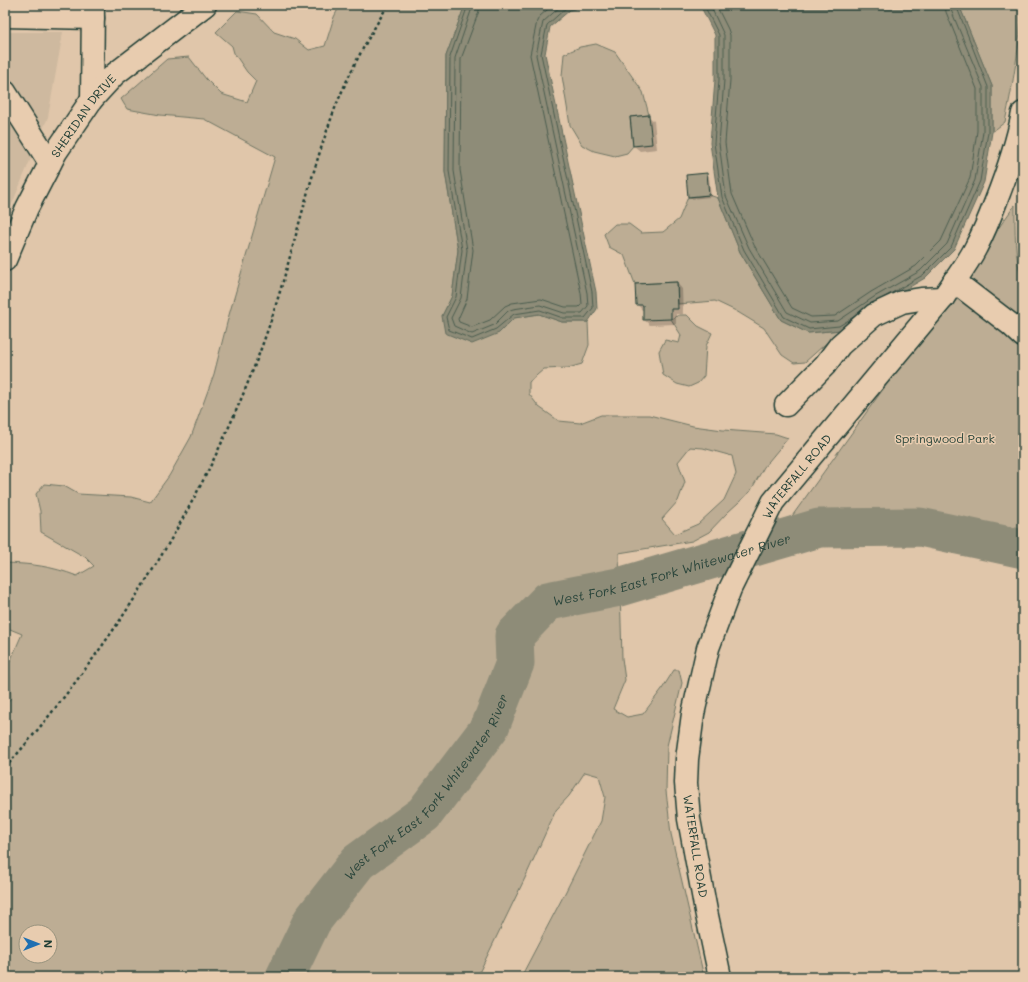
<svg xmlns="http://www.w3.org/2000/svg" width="1028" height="982" font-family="Mali,sans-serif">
<rect width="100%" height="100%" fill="#e0c6aa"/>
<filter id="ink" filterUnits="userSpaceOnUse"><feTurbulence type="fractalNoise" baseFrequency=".025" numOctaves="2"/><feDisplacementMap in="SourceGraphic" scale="8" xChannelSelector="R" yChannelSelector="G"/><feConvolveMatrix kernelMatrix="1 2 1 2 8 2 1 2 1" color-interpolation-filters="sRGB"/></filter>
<g filter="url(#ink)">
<path fill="#ceb99f" d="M 5,32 L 63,32 L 48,117 L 5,221 Z"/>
<g fill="#bdad94" stroke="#6e7564" fill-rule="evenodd">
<path d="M 340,5 L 465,5 L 446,56 L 445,172 L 458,250 L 452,296 L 442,316 L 499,333 L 514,318 L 539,314 L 562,322 L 588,322 L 589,345 L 582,364 L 568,368 L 544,369 L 529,382 L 529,394 L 539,407 L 559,421 L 580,423 L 601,415 L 649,415 L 693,426 L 723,430 L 776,434 L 788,438 L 764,467 L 750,492 L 727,513 L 709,532 L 692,541 L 619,553 L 622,658 L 625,680 L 613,709 L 627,717 L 643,714 L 662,689 L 674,670 L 679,670 L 682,683 L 667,746 L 666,791 L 671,834 L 704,977 L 521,977 L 566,891 L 601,821 L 605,797 L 599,776 L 585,772 L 569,796 L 556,810 L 525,878 L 477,977 L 5,977 L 5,705 L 11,698 L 9,664 L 22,634 L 5,627 L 5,563 C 32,564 51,566 77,576 L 94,566 L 85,557 L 41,532 L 40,511 L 36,494 L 44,484 L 64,486 L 78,494 L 131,497 L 150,502 L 169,476 L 191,437 L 214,374 L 229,315 L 275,157 L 204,119 L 160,115 L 127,109 L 121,99 L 167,59 L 189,57 L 206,79 L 221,94 L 247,102 L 256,81 L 247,72 L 234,53 L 232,46 L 216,32 L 237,11 L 257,14 L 274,32 L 295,39 L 309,50 L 325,46 L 334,17 ZM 690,447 L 703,448 L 732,456 L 736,474 L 724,500 L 698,524 L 675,534 L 662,519 L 678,501 L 685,482 L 678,462 ZM 26,932 L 50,932 L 50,956 L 26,956 Z"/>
<path d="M 959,5 L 1022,5 C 1020,45 1013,83 1005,122 L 992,132 L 992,86 Z"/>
<path d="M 596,44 L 615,52 L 643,92 L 649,115 L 630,117 L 633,146 L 627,153 L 615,156 L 594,151 L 582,145 L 570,125 L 562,76 L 564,54 L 580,47 Z"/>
<path d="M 709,195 L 718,198 L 740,252 L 781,320 L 808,333 L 841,330 L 805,362 L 794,363 L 782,355 L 764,328 L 736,311 L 715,301 L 678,304 L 677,282 L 635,284 L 624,255 L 609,247 L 604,234 L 615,224 L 629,224 L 641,233 L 663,232 L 679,219 L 688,197 Z"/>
<path d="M 1015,205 C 1015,227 1014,261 1023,280 L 1023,537 L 942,517 L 899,513 L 848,516 L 785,526 Z"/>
<path d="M 679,315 L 687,315 L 698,326 L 712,333 L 706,346 L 704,376 L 698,383 L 689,387 L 677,384 L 663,375 L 659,351 L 665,340 L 679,343 L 681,335 L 671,319 Z"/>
</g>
<g fill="#8e8c78" stroke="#626c5d">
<path d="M 465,5 L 591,5 L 570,10 L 550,27 L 545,54 L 596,292 L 597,309 L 588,322 L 562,322 L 539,314 L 514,318 L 499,333 L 472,344 L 445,333 L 442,316 L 452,296 L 458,250 L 445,172 L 446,56 Z"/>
<path d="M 700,5 L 959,5 L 992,86 L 992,132 L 984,182 L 954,249 L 925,278 L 879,305 L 841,330 L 808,333 L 781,320 L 740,252 L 718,198 L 710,143 L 715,80 L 715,35 Z"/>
</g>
<g fill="#0003">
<path d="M 648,116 L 654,121 L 657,149 L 640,151 L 634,146 L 631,118 Z"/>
<path d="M 707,174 L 709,176 L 711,197 L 691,199 L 689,196 Z"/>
<path d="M 677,283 L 682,289 L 683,314 L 676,314 L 676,324 L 650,325 L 644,320 L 644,310 L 642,310 L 637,304 Z"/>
</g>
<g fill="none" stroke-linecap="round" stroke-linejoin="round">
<g stroke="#4b5d4f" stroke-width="1">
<path d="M 468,5 L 450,57 L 449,171 L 462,250 L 456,297 L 446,317 L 449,330 L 472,339 L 496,329 L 514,314 L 540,310 L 563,318 L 585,318 L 593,308 L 592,292 L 541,54 L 547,25 L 567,7 L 573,5"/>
<path d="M 473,5 L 455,58 L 454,171 L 467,250 L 461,298 L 451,318 L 454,326 L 472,334 L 494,325 L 508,311 L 513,309 L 540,305 L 564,313 L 582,313 L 588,306 L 587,293 L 536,55 L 543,22 L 562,5"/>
<path d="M 479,5 L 479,11 L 461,59 L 460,170 L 473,250 L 467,299 L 458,319 L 459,322 L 472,327 L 490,320 L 505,306 L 512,303 L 541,299 L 565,307 L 579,307 L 582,304 L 581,293 L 530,55 L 537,21 L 540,16 L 553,5"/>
<path d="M 704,5 L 719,35 L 719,80 L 714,143 L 722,197 L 744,250 L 784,317 L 809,329 L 839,326 L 855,316"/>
<path d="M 710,5 L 724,35 L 724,80 L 719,143 L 726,196 L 749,248 L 787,312 L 810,323 L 838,321 L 874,297 L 920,271 L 947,244 L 975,180 L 983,132 L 983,87 L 951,10 L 951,5"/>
<path d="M 716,5 L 728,29 L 730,35 L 730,80 L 725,143 L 732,194 L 754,245 L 792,308 L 811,317 L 835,316 L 871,292 L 916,266 L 941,241 L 970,178 L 977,131 L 977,89 L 946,12 L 945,5"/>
<path d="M 883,298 L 923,275 L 951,247 L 980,181 L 988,132 L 988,87 L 956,5"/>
</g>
<path stroke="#8e8c78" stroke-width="39" id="s1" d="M 285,977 L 312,921 L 358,862 L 424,814 L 490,727 L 515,663 L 514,636 L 548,601 L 619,587 L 819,528 L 920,527 L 1023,549"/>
</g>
<g fill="#a49c85" stroke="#1f3d34">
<path d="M 649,115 L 652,144 L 633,146 L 630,117 Z"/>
<path d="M 707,173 L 709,195 L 688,197 L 686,175 Z"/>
<path d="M 677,282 L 678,309 L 671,309 L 671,319 L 643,320 L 643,305 L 636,305 L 635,284 Z"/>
</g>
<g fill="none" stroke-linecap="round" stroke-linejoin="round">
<g stroke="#1f3d34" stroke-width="25">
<g id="minor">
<path d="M 5,16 L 93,18"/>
<path d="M 5,92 L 50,163"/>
<path d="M 92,99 L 93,5"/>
<path id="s2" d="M 5,260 L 27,208 L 56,152 L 92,99 L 115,74 L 205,5"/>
<path d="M 954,281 L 1010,324 L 1023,336"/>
<path d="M 786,405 L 825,365 L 840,345 L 874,315 L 902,302 L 921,299 L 943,298"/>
<path id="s3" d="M 720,977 L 706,911 L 689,819 L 686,783 L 687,759 L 693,714 L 708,648 L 730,589 L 773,502 L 943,298 C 954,281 967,265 976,247 C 984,232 990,217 996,201 C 1007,173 1017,144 1023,113"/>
</g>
</g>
<path stroke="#1f3d34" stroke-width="2.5" stroke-dasharray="3 3" stroke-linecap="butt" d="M 5,768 C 118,640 212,491 268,329 C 291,262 305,192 329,125 C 343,83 365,43 388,5"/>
<use href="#minor" stroke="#e8ccaf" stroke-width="22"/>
</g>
</g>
<g text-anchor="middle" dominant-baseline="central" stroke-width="3" stroke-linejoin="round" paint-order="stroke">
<g font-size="12" fill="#1f3d34" stroke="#e8ccaf">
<text stroke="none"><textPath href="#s2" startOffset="165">SHERIDAN DRIVE</textPath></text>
<text stroke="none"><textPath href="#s3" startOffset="529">WATERFALL ROAD</textPath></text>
<text transform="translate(696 846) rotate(81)">WATERFALL ROAD</text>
</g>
<g font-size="12" fill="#274339" stroke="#e8ccaf">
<text x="945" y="438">Springwood Park</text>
</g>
<g font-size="13" font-style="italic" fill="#2a453b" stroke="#e8ccaf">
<text stroke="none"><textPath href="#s1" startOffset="600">West Fork East Fork Whitewater River</textPath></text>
<text stroke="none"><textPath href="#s1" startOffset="240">West Fork East Fork Whitewater River</textPath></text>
</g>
</g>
<rect width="1028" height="982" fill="none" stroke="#e8ccaf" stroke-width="20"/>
<rect x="10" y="10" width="1008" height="962" fill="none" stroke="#1f3d34" stroke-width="1.5" filter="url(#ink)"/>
<g transform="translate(38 944) rotate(90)"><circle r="19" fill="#e8ccaf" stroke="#98937e"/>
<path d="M0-3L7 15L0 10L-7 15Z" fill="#1f6fb2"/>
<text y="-6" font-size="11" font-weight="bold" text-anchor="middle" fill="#1f3d34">N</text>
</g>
</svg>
